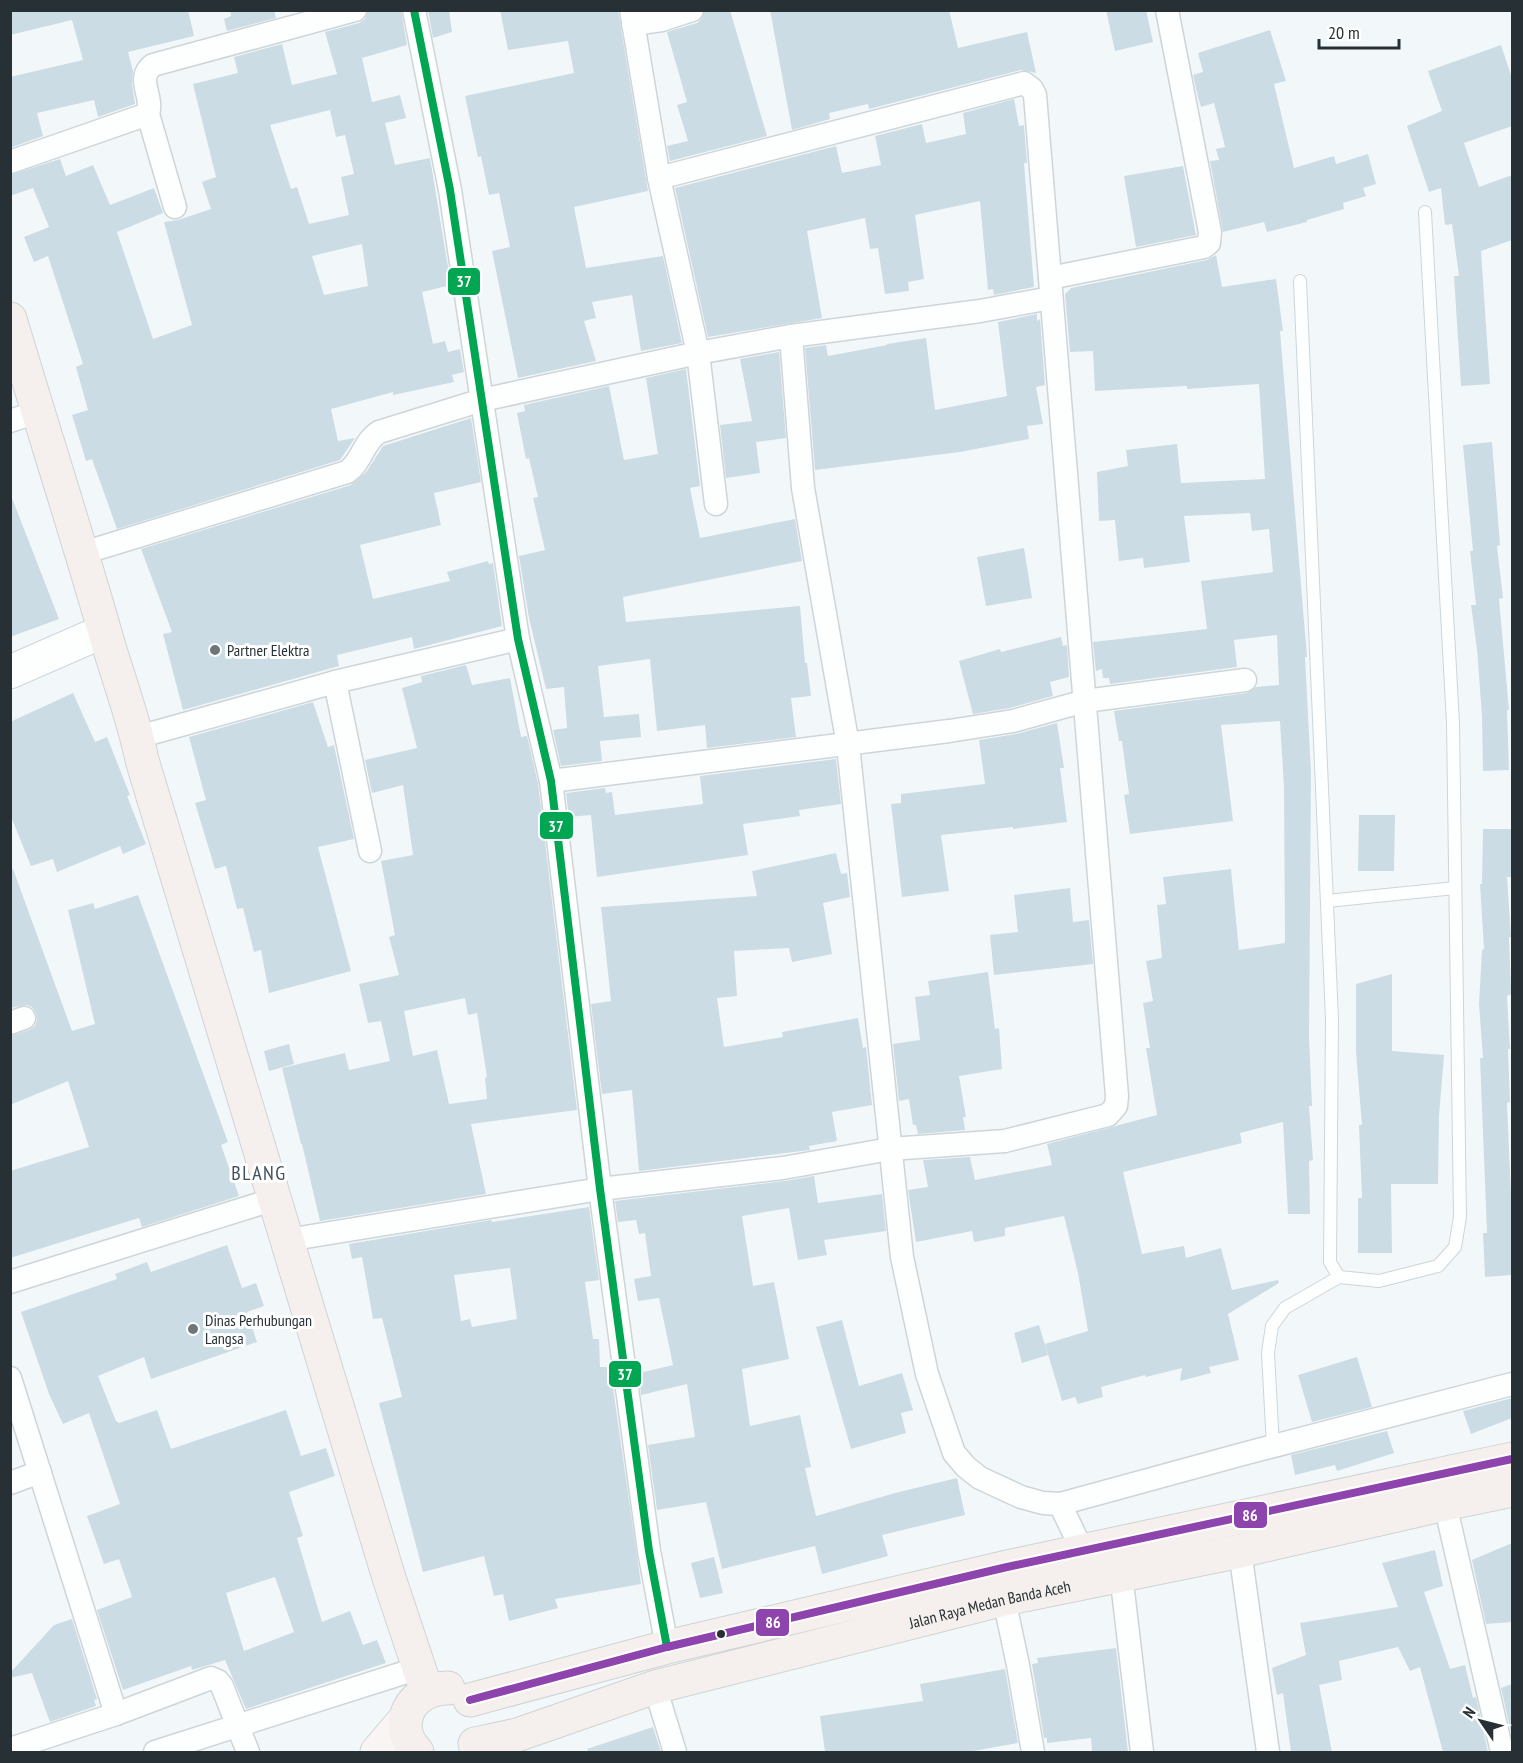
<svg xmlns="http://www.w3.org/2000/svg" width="1523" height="1763" font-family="'PT Sans Narrow',sans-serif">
<rect width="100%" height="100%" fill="#f2f8fa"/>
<g fill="#ccdce4" fill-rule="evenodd">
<path d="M 10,10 L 188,10 L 194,36 L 128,52 L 133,71 L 132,84 L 135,104 L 98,117 L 94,100 L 37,113 L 43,136 L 10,148 L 10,77 L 83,60 L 72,20 L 10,35 Z"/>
<path d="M 230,10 L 274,10 L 276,18 L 227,31 L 224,19 L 231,16 Z"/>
<path d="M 368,10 L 401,10 L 407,45 L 362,58 L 372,102 L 400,95 L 406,118 L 385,123 L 395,165 L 430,158 L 451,285 L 422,292 L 433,344 L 445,341 L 448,352 L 460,349 L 464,372 L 452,375 L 454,382 L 393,395 L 393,392 L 331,409 L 338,441 L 355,438 L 340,460 L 117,529 L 92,459 L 86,461 L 72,415 L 88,410 L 76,367 L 83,364 L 48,256 L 34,262 L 24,237 L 49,227 L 33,188 L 10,196 L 10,175 L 60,159 L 66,176 L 93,165 L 110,205 L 154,188 L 163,213 L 117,232 L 153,339 L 192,325 L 164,222 L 178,220 L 211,209 L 202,182 L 216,177 L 193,84 L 238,73 L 234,57 L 282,44 L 292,85 L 337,74 L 325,32 L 359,23 L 365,19 ZM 330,110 L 336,137 L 345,135 L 354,174 L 341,177 L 349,215 L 309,224 L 297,187 L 291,189 L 270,125 ZM 362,244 L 368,286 L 324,295 L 312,256 Z"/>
<path d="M 428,10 L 449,10 L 452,32 L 433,38 Z"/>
<path d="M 500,10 L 618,10 L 648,191 L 574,207 L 586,268 L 663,256 L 682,343 L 641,351 L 632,295 L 592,302 L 596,318 L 584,321 L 596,361 L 518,378 L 492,251 L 510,247 L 499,193 L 489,195 L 481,156 L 478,157 L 465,96 L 574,73 L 568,41 L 508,50 Z"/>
<path d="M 705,10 L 730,10 L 767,136 L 670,161 L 667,146 L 688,141 L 677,105 L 687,102 L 667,32 L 697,23 L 702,18 Z"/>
<path d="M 770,10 L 949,10 L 958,48 L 1027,32 L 1036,73 L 1021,70 L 869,109 L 868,104 L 829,113 L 830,119 L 792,130 Z"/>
<path d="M 1106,10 L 1146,10 L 1153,42 L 1115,51 Z"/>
<path d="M 1270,30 L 1286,81 L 1274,84 L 1294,168 L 1334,156 L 1336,164 L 1368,154 L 1376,184 L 1363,188 L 1366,196 L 1343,203 L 1344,209 L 1307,220 L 1307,222 L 1267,232 L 1264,222 L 1223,232 L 1210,161 L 1219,160 L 1216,149 L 1225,147 L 1214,103 L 1201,107 L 1198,97 L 1193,75 L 1203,72 L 1198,53 Z"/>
<path d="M 1501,45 L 1512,78 L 1512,126 L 1464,143 L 1479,187 L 1512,175 L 1512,240 L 1481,251 L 1490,384 L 1461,386 L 1454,276 L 1459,276 L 1452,224 L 1445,225 L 1441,188 L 1429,192 L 1407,126 L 1442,111 L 1428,71 Z"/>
<path d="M 1014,99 L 1019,126 L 1024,125 L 1027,163 L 1024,163 L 1034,287 L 994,295 L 993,289 L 988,290 L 980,201 L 915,215 L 924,279 L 908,282 L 909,291 L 885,294 L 878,248 L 870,249 L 865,218 L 807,231 L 822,318 L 708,337 L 675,188 L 836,146 L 842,173 L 881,165 L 875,136 L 922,124 L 926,143 L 966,134 L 963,113 Z"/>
<path d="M 1183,166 L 1196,235 L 1136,247 L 1124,176 Z"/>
<path d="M 1216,255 L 1222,287 L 1276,279 L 1283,331 L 1280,331 L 1307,657 L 1305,657 L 1311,772 L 1309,1038 L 1312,1106 L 1309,1106 L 1313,1160 L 1309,1161 L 1310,1214 L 1288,1214 L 1283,1122 L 1240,1133 L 1242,1143 L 1123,1172 L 1142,1254 L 1184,1246 L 1186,1258 L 1221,1248 L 1232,1290 L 1278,1280 L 1279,1283 L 1228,1314 L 1239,1360 L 1209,1367 L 1211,1373 L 1180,1381 L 1182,1368 L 1146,1377 L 1145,1375 L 1101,1387 L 1103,1397 L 1078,1404 L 1075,1397 L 1062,1401 L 1045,1344 L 1088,1331 L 1078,1273 L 1064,1216 L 1005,1228 L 1005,1236 L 974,1242 L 972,1231 L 916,1242 L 908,1190 L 928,1187 L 923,1160 L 970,1157 L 975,1180 L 1052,1165 L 1047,1144 L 1157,1115 L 1146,1048 L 1150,1048 L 1143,1003 L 1153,1001 L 1146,961 L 1162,958 L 1157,905 L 1166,904 L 1163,877 L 1231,869 L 1239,950 L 1285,943 L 1284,788 L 1280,721 L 1221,725 L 1233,821 L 1130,834 L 1124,795 L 1129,794 L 1122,741 L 1119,741 L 1114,711 L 1247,693 L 1256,687 L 1279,685 L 1277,635 L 1234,640 L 1237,667 L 1110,684 L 1109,678 L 1103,678 L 1102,669 L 1096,671 L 1093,642 L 1207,629 L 1201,581 L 1273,572 L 1269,529 L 1252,531 L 1250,513 L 1184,516 L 1190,562 L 1144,568 L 1143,558 L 1119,561 L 1115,520 L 1099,521 L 1097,472 L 1128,466 L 1126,450 L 1177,444 L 1181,483 L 1265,479 L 1259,384 L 1187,389 L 1187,386 L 1095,391 L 1093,351 L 1070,352 L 1065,294 L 1071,288 L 1207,260 Z"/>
<path d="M 1037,314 L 1037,321 L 1040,319 L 1045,385 L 1036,387 L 1043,424 L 1027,426 L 1029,439 L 960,452 L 815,470 L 805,348 L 826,345 L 828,356 L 887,345 L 887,344 L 926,338 L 935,410 L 1007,396 L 998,322 Z"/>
<path d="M 779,352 L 786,438 L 756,442 L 760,473 L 726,478 L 720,425 L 752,421 L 740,359 Z"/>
<path d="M 686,369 L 700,486 L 690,488 L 700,538 L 795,519 L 802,561 L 623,597 L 626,622 L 800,606 L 805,663 L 807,663 L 811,696 L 791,698 L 796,737 L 707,748 L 705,725 L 657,731 L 650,659 L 598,666 L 604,717 L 639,714 L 641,737 L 600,741 L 602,761 L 561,766 L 553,730 L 567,728 L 564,687 L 546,689 L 529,618 L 519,556 L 545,550 L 533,498 L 538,497 L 529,458 L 526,459 L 517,413 L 525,411 L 524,405 L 609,386 L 624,460 L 658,454 L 646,378 Z"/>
<path d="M 471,418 L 481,482 L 434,493 L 441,525 L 360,545 L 373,599 L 450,581 L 447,572 L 488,561 L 489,564 L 493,563 L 502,626 L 414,649 L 412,637 L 337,655 L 339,666 L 183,710 L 163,634 L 172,632 L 141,549 L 351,485 L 367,471 L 383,446 Z"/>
<path d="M 1492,442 L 1500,545 L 1497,546 L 1503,598 L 1499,599 L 1509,710 L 1507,710 L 1509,770 L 1483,771 L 1482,716 L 1477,649 L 1471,605 L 1476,605 L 1470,551 L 1473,551 L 1463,445 Z"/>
<path d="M 10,498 L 12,498 L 59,619 L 10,637 Z"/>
<path d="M 1024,548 L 1032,598 L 986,606 L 977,557 Z"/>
<path d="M 1061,637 L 1063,646 L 1067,645 L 1069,677 L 1050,682 L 1053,696 L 1010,708 L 973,714 L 959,661 L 1000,649 L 1001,652 Z"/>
<path d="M 466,665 L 472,685 L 510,678 L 521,737 L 527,736 L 538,783 L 577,1110 L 471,1124 L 486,1194 L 320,1221 L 302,1144 L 301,1144 L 282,1068 L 345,1053 L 349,1070 L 390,1061 L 381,1021 L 368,1023 L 359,984 L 399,975 L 389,937 L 395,935 L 381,861 L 413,855 L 403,785 L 372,793 L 365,760 L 417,748 L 402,688 L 422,682 L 421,676 ZM 465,998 L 468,1015 L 477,1013 L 487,1077 L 485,1078 L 487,1099 L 449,1104 L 437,1050 L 413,1056 L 404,1011 Z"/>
<path d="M 73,693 L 95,742 L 107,737 L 130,795 L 127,796 L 146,844 L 123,854 L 120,846 L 57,872 L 53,859 L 31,866 L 10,814 L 10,722 Z"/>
<path d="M 313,702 L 328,747 L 334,745 L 354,839 L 318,847 L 351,971 L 269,993 L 261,950 L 254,952 L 243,908 L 237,909 L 226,866 L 215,869 L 195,803 L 206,800 L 189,737 Z"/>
<path d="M 1057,723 L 1064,768 L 1060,768 L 1067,822 L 1013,829 L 1013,827 L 941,835 L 949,891 L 902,897 L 891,804 L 901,803 L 901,794 L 985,784 L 979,740 L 1016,734 Z"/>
<path d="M 836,759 L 841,804 L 799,810 L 800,816 L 743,824 L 748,855 L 597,877 L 591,815 L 569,817 L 566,793 L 605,788 L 606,793 L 612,792 L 615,815 L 703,804 L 700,776 Z"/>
<path d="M 1359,815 L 1395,815 L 1394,871 L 1358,871 Z"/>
<path d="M 1483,829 L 1512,829 L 1512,877 L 1507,877 L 1511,937 L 1509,937 L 1511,994 L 1507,996 L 1510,1049 L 1508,1049 L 1510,1102 L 1507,1103 L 1512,1219 L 1512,1275 L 1485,1277 L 1483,1233 L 1487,1233 L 1480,1058 L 1483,1058 L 1479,1004 L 1482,950 L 1484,949 L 1480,884 L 1482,884 Z"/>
<path d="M 836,853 L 841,874 L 847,873 L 850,897 L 823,903 L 832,954 L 792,962 L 789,948 L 734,951 L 737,996 L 717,998 L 724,1047 L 783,1037 L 782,1032 L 858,1018 L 863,1048 L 866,1047 L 872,1105 L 832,1112 L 837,1141 L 809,1146 L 810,1150 L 639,1171 L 632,1090 L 602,1094 L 591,1004 L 611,1001 L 601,907 L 757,896 L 752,871 Z"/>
<path d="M 10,869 L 13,869 L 72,1031 L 95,1024 L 68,910 L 93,903 L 95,909 L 138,895 L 228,1142 L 221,1145 L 239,1196 L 142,1227 L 139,1218 L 10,1258 L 10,1171 L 89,1147 L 68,1081 L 10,1105 L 10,1036 L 29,1030 L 35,1026 L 37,1020 L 36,1013 L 32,1007 L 27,1005 L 10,1008 Z"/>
<path d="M 1070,888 L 1073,922 L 1089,920 L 1093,964 L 994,975 L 990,935 L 1018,932 L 1014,895 Z"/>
<path d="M 988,972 L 995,1029 L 999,1028 L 1002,1069 L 959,1076 L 966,1117 L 963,1117 L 965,1130 L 918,1134 L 916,1125 L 913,1125 L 909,1099 L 899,1101 L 893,1044 L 920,1040 L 915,997 L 930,995 L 928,981 Z"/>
<path d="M 1392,974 L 1392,1051 L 1444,1055 L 1439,1116 L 1438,1184 L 1391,1184 L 1392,1253 L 1358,1253 L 1358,1198 L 1362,1198 L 1359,1125 L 1362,1125 L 1356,1052 L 1356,984 Z"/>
<path d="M 289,1044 L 294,1064 L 269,1071 L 264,1051 Z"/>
<path d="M 814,1176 L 818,1203 L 882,1194 L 886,1231 L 824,1240 L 827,1255 L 798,1260 L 789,1208 L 742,1216 L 753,1286 L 774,1282 L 789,1359 L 742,1369 L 750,1426 L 800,1415 L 811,1467 L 805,1468 L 816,1516 L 895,1493 L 957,1478 L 965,1515 L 882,1535 L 888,1556 L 822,1574 L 815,1546 L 722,1569 L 706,1502 L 657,1510 L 648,1445 L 695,1437 L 687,1384 L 641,1395 L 639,1373 L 673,1365 L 659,1298 L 638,1301 L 634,1279 L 651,1276 L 645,1233 L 639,1234 L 636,1220 L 618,1222 L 615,1201 L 785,1181 Z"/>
<path d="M 589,1207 L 599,1280 L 585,1282 L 593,1339 L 599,1339 L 600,1367 L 610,1367 L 641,1584 L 555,1599 L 558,1608 L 509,1621 L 503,1594 L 494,1596 L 484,1556 L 423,1572 L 379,1403 L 402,1397 L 382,1318 L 373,1319 L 362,1257 L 352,1259 L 349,1244 L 491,1220 L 492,1222 ZM 510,1268 L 517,1319 L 472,1327 L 470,1319 L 461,1321 L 454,1275 Z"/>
<path d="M 227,1245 L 242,1288 L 256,1283 L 264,1306 L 247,1312 L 257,1342 L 151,1379 L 144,1357 L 98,1376 L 116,1421 L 119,1423 L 157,1410 L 171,1449 L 286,1410 L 301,1456 L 326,1448 L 335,1476 L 289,1492 L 303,1536 L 297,1538 L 322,1622 L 350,1611 L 363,1645 L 377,1640 L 386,1663 L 246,1709 L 225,1660 L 192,1670 L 191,1666 L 123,1690 L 97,1610 L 132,1597 L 119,1559 L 104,1564 L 87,1516 L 120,1504 L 89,1413 L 63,1424 L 49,1394 L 21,1312 L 117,1279 L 115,1274 L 147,1262 L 151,1272 ZM 275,1577 L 294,1632 L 244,1651 L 226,1593 Z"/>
<path d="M 842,1320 L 859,1386 L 902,1373 L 913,1410 L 901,1413 L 906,1433 L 851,1449 L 816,1327 Z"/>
<path d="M 1039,1325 L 1048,1355 L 1022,1363 L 1014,1333 Z"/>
<path d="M 1357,1357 L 1372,1407 L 1312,1422 L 1298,1375 Z"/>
<path d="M 1512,1398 L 1512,1418 L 1471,1434 L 1463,1411 Z"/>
<path d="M 1387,1431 L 1394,1453 L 1337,1471 L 1335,1465 L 1295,1475 L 1291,1455 Z"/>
<path d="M 1512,1543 L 1512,1622 L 1486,1624 L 1472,1560 Z"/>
<path d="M 1435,1550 L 1443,1586 L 1424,1592 L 1450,1669 L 1465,1665 L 1473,1698 L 1476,1697 L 1488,1752 L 1443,1752 L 1420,1667 L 1410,1671 L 1398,1647 L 1339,1661 L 1342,1680 L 1319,1685 L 1332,1752 L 1291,1752 L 1283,1693 L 1277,1695 L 1272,1668 L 1306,1655 L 1300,1623 L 1398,1607 L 1382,1563 Z"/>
<path d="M 714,1557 L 723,1593 L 700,1598 L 691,1563 Z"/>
<path d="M 72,1619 L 97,1699 L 94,1700 L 96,1706 L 50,1722 L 32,1673 L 10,1678 L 10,1673 L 54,1625 Z"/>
<path d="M 1116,1648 L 1128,1752 L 1092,1752 L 1091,1738 L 1047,1743 L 1047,1738 L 1044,1738 L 1032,1664 L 1038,1663 L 1037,1658 Z"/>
<path d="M 1005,1669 L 1018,1743 L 968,1752 L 825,1752 L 820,1716 L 923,1701 L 920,1684 Z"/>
<path d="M 1512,1684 L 1512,1737 L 1501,1688 Z"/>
<path d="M 653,1727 L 661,1752 L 588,1752 L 587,1749 Z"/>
</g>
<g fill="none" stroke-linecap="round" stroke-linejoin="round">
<g stroke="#ced5d8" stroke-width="14">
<g id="lane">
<path d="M 1300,281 L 1332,1019 L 1330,1262 L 1339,1277"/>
<path d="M 1327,901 L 1455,888"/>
<path d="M 1273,1447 L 1268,1353 L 1272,1326 L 1285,1308 L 1339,1277 L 1379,1281 L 1438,1266 L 1455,1247 L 1460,1217 L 1453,723 L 1425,212"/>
</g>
</g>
<g stroke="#ced5d8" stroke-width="25">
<g id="street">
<path d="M 414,10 L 450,190 L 518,639 L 551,781 L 600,1189 L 649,1551 L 667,1647"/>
<path d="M 631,10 L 659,178 L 698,353 L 716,504"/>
<path d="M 633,24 L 662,20 L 692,10"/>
<path d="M 148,114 L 175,207"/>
<path d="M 10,162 L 148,114 C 154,97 135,78 153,65 L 355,10"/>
<path d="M 1050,278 L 1204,247 L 1209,243 L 1210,232 L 1167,10"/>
<path d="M 791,336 L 803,488 L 848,745 L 902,1257 L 927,1374 L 954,1453 L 966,1467 L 980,1478 L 1021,1497 L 1043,1503 L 1060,1504 L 1082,1550 L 1084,1564"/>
<path d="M 10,421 L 37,412"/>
<path d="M 83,553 L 347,472 C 362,462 363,442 379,432 L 482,400 L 698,353 L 791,336 L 980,311 L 1051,298"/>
<path d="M 335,682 L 370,851"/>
<path d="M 138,737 L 335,682 L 518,639"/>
<path d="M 551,781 L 949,731 L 1013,721 L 1085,701 L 1245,680"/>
<path d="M 10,1023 L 24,1018"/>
<path d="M 287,1240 L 600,1189 L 783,1168 L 890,1149 L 1005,1141 L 1108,1115 L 1116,1106 L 1117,1096 L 1035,95 L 1032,89 L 1024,83 L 659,178"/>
<path d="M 10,1282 L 275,1199"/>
<path d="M 10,1378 L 116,1714"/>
<path d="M 10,1483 L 40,1472"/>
<path d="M 1060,1504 L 1243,1454 L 1512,1384"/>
<path d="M 1445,1504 L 1502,1752"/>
<path d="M 1240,1551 L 1268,1752"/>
<path d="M 1121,1574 L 1142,1752"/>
<path d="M 1004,1599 L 1018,1665 L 1033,1752"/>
<path d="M 655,1687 L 675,1752"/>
<path d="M 10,1749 L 116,1714 L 211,1678 L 218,1681 L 222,1686 L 248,1752"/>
<path d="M 155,1752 L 419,1668"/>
</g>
</g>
<g stroke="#ced5d8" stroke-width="35">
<path id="secondary" d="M 10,672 L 104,631"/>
</g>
<g stroke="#cfd3d5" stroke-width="35">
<path id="primary" d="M 377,1752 L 406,1718"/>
</g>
<g stroke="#cfd3d5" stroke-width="35">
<g id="highway">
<path d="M 10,319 C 41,423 74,525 104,629 C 116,673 133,715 142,760 L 389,1578 L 427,1692"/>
<path d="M 470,1700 L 667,1647 L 1007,1567 L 1512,1459"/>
<path id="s1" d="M 475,1744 L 517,1735 L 655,1687 L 1004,1599 L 1240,1551 L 1445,1504 L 1512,1490"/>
<path d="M 417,1752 C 391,1724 411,1688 448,1688"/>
</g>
</g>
<use href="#lane" stroke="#fdfefe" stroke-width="12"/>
<use href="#street" stroke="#fdfefe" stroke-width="22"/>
<use href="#secondary" stroke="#fdfefe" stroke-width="33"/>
<use href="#primary" stroke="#f8f5f4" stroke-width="33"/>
<use href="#highway" stroke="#f5f0ed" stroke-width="33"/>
<g stroke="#fff" stroke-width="12">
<path id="bus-1" d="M 414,10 L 450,190 L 518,639 L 551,781 L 600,1189 L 649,1551 L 667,1647"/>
</g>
<g stroke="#fff" stroke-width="12">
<path id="bus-2" d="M 470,1700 L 667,1647 L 1007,1567 L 1512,1459"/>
</g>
<use href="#bus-1" stroke="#00a651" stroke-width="8"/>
<use href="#bus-2" stroke="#8e44ad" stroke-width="8"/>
</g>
<g fill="#6e767a" stroke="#fff" stroke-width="2">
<circle cx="215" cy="650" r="6"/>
<circle cx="193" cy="1329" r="6"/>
</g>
<circle fill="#273035" stroke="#fff" stroke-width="2" cx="721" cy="1634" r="5"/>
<g text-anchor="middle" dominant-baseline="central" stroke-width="6" stroke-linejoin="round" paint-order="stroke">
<g font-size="16" fill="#273035" stroke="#fff" text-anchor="start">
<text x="227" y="650">Partner Elektra</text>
<text x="205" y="1320">Dinas Perhubungan<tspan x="205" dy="18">Langsa</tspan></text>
</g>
<g font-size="16" fill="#273035" stroke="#fff">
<text stroke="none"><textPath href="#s1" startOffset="534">Jalan Raya Medan Banda Aceh</textPath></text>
</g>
<g font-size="20" letter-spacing="1.5" fill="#3d525c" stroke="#fff">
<text x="259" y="1173">BLANG</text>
</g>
</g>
<g stroke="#fff" stroke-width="2">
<rect x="447" y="267" width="34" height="29" rx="6" fill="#00a651"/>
<rect x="539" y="811" width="35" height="29" rx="6" fill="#00a651"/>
<rect x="608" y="1360" width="34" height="28" rx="6" fill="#00a651"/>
<rect x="1233" y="1501" width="35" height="28" rx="6" fill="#8e44ad"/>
<rect x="755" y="1608" width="35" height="29" rx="6" fill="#8e44ad"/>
</g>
<g font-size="16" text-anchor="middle" font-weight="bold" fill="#fff">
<text x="464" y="287">37</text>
<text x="556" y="832">37</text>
<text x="625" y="1380">37</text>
<text x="1250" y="1521">86</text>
<text x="773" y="1628">86</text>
</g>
<rect width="1523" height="1763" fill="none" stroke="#273035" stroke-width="24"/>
<g transform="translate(1481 1721) rotate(305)" stroke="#ffffff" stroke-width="4.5" paint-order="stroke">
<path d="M0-4.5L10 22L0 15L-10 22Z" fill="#273035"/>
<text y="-9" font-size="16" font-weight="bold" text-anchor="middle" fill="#273035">N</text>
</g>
<path d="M1319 39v9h80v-9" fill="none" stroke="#273035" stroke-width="3"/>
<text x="1328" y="39" font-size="18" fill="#273035" stroke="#ffffff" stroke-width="4.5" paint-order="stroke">20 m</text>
</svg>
